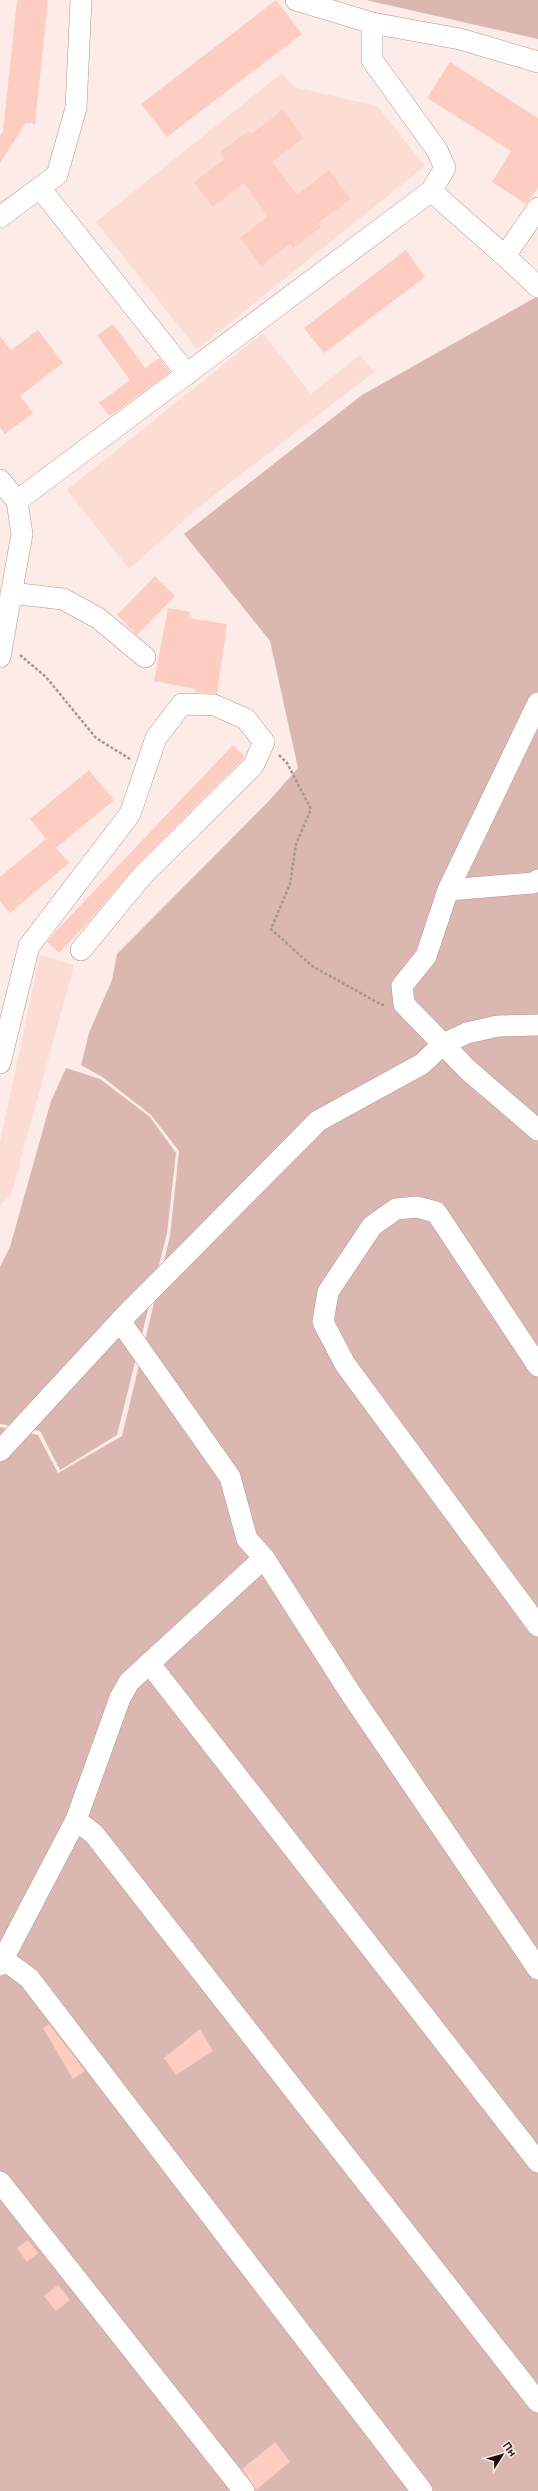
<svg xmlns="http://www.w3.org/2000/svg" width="538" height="2491" font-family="Overpass,sans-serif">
<rect width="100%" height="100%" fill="#fcebe7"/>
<g fill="#fbddd6">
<path d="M 282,73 L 294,87 L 377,106 L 425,166 L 197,349 L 96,222 Z"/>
<path d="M 263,333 L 311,394 L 360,355 L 374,372 L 200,506 L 129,569 L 67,490 Z"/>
<path d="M 40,955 L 74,965 L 11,1195 L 0,1205 L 0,1142 Z"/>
</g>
<g fill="#dab8b1">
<path d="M 366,0 L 538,0 L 538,39 Z"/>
<path d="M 538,296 L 538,2491 L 0,2491 L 0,1427 L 38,1435 L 58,1473 L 122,1436 L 170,1236 L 179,1151 L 151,1115 L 104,1078 L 81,1065 L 89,1033 L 112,980 L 117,954 L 267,803 L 298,768 L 270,641 L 184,534 L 362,395 Z"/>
<path d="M 66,1068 L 100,1079 L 150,1117 L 176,1153 L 167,1233 L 117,1435 L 60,1470 L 40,1431 L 0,1424 L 0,1267 L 10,1247 L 51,1101 Z"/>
</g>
<g fill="#fecdc1">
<path d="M 17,0 L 48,0 L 35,124 L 26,123 L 0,163 L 0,135 L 3,132 Z"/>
<path d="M 276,0 L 302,34 L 167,137 L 141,104 Z"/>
<path d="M 450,62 L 538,118 L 538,188 L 526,204 L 492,182 L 511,151 L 427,98 Z"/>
<path d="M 283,110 L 304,138 L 272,162 L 297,195 L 329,170 L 351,199 L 318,223 L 321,227 L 293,248 L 290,244 L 261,266 L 240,238 L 268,216 L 244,183 L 213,207 L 194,182 L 225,159 L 220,152 L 249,131 L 251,134 Z"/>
<path d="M 406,250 L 425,277 L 324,353 L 304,328 Z"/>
<path d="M 113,324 L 145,368 L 159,358 L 170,372 L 110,416 L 99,403 L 130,380 L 97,335 Z"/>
<path d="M 38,330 L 63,363 L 20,396 L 33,413 L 5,434 L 0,427 L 0,336 L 11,350 Z"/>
<path d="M 155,576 L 175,596 L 137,635 L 117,615 Z"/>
<path d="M 168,608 L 190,612 L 189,618 L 227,624 L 217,694 L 195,692 L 196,689 L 154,681 Z"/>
<path d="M 233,745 L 244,756 L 243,759 L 134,868 L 91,919 L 59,953 L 47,942 L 57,930 Z"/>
<path d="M 89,770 L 114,800 L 56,848 L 69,863 L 10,913 L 0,901 L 0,877 L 46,839 L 30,819 Z"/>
<path d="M 49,2024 L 85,2071 L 73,2079 L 43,2028 Z"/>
<path d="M 200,2029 L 213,2051 L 176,2075 L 164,2058 Z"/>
<path d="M 28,2240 L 38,2253 L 27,2262 L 17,2248 Z"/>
<path d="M 58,2285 L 70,2300 L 56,2311 L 44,2296 Z"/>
<path d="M 275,2442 L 290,2462 L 256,2490 L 242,2469 Z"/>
</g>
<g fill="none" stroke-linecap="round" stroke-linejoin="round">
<g stroke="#ba948b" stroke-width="22">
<g id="minor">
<path d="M 296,0 L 372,23 L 460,39 L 538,62"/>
<path d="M 372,23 L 372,60 L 437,150 L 445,168 L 431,191 L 505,256 L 538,208"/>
<path d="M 40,188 L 187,374"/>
<path d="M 0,217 L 57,175 L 76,108 L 81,0"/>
<path d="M 505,256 L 538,287"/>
<path d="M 0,480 L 17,501 L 22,534 L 0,657"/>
<path d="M 17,501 L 431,191"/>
<path d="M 11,593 L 63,599 L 98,618 L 145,657"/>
<path d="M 538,703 L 448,890 L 426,956 L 402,986 L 404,1004 L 468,1070 L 538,1130"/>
<path d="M 448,890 L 533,883 L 538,880"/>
<path d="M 0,1063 L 29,946 L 130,814 L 156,738 L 182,704 L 214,705 L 246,719 L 264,742 L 253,766 L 142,876 L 81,950"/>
<path d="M 120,1321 L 230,1477 L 247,1539 L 264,1558 L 351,1694 L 538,1969"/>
<path d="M 538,1366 L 436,1212 L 417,1207 L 396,1209 L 372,1226 L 328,1292 L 323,1322 L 345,1364 L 538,1626"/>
<path d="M 0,1451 L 120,1321 L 318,1121 L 422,1064 L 443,1044 L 467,1033 L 498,1026 L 538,1025"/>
<path d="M 149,1663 L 538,2162"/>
<path d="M 76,1820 L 94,1834 L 538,2402"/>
<path d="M 3,1959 L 29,1978 L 422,2491"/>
<path d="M 0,1965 L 76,1820 L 120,1698 L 129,1682 L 264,1558"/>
<path d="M 0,2182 L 244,2491"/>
</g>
</g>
<g stroke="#a69693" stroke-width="2.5" stroke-dasharray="3 2" stroke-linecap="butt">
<path d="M 20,655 L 46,677 L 96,738 L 130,759"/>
<path d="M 279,755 L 287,763 L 311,809 L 296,844 L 290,884 L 271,929 L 312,966 L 382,1005 L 386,1004"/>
</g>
<use href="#minor" stroke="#fff" stroke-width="21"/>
</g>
<g transform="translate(502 2455) rotate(53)" stroke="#fcebe7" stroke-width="3" paint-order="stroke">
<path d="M0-3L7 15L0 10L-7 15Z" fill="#1e100d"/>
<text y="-6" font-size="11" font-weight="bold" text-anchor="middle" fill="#1e100d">Пн</text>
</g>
</svg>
